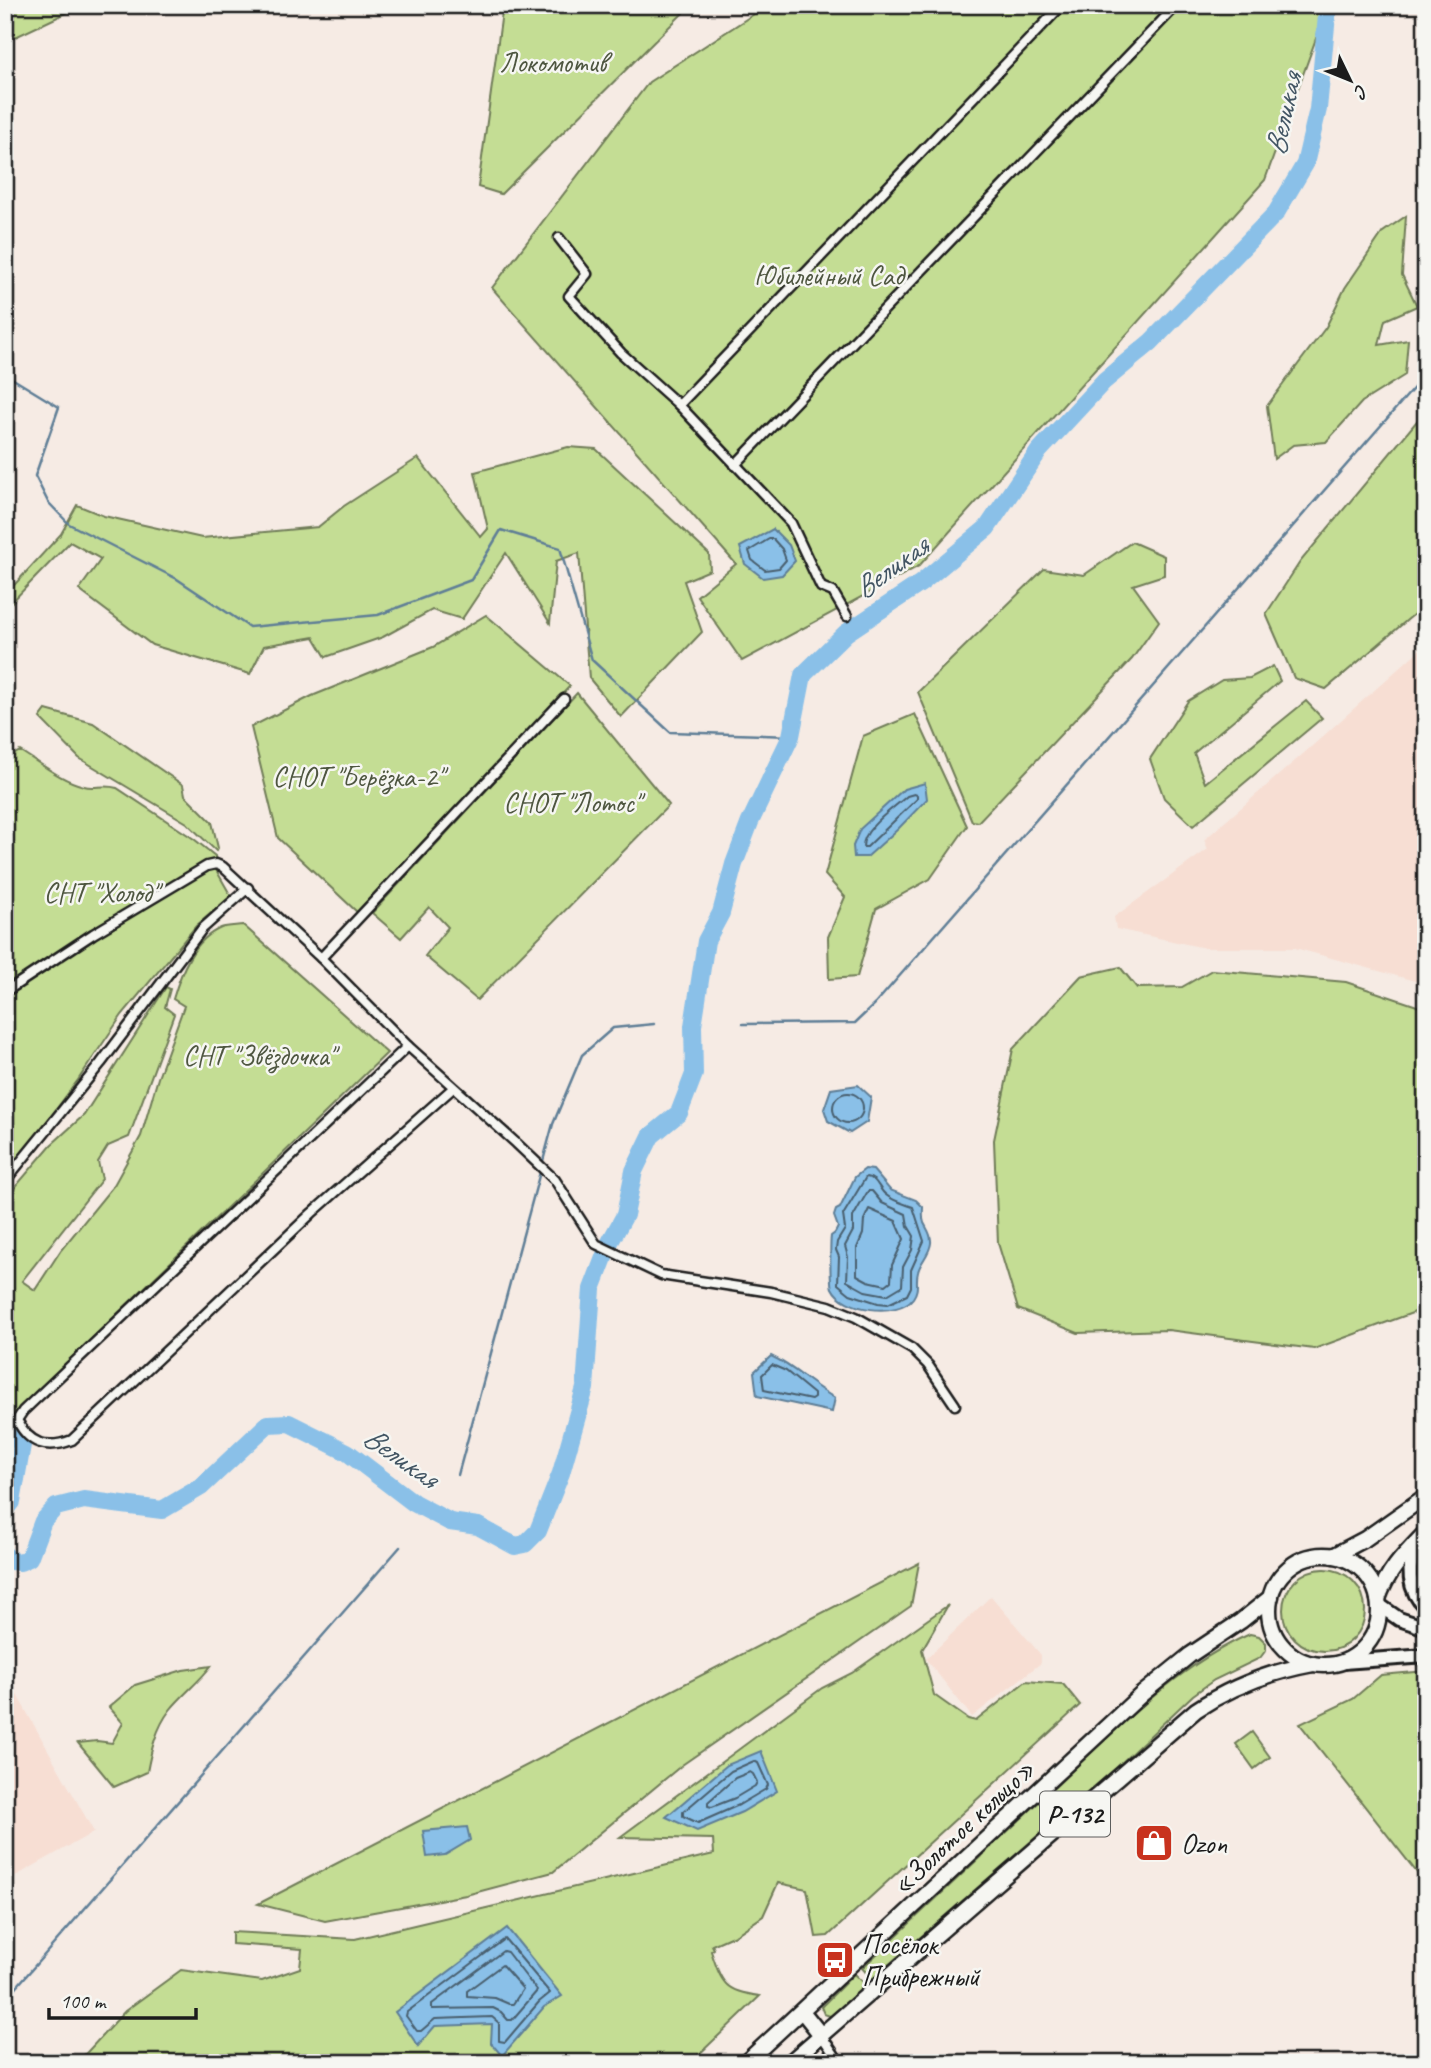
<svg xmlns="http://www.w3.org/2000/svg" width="1431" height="2068" font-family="Caveat,sans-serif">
<rect width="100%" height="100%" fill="#f6ebe4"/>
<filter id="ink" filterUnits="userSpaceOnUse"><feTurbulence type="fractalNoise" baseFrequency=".0143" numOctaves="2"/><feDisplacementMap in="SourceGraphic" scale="14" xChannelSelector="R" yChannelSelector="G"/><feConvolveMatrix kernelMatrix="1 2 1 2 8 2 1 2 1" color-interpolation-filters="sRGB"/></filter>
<g filter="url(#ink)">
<g fill="#f7ded3">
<path d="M 1426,644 L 1426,984 L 1295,948 L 1205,948 L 1116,929 L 1114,917 L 1208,849 L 1204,840 L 1311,747 Z"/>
<path d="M 991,1596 L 1041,1655 L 1041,1663 L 972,1717 L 926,1659 Z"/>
<path d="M 16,1693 L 94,1832 L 5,1882 L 5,1699 Z"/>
</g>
<g fill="#c4dd94" stroke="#707c58" stroke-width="2">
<path d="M 5,5 L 83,5 L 5,42 Z"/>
<path d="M 503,5 L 691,5 L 501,194 L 478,187 Z"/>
<path d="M 768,5 L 1328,5 L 1265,180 L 919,566 L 742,661 L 697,596 L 736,564 L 492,288 L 649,82 Z"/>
<path d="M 1406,216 L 1402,275 L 1417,306 L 1385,320 L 1379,345 L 1408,340 L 1405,375 L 1362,402 L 1326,442 L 1293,445 L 1274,459 L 1267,406 L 1326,327 L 1345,288 L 1383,232 Z"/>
<path d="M 1426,410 L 1426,604 L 1326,689 L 1294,678 L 1266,614 L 1300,562 Z"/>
<path d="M 568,447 L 596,449 L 709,554 L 710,570 L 684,581 L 702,632 L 621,717 L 589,678 L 579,553 L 556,561 L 550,623 L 506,553 L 462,619 L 432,610 L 383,637 L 326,657 L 314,637 L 264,646 L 250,674 L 152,645 L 79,590 L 101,559 L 70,542 L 5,609 L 5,595 L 61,534 L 77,505 L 104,516 L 202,538 L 318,527 L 344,506 L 418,458 L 481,537 L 488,529 L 475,472 Z"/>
<path d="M 1132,542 L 1164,556 L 1164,575 L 1133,585 L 1159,621 L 1132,659 L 978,822 L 972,821 L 918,692 L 1044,569 L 1084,575 Z"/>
<path d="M 486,615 L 570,686 L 357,912 L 278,838 L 251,727 L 312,696 L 433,647 Z"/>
<path d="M 1273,666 L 1280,681 L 1194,753 L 1205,783 L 1306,701 L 1322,718 L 1193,826 L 1164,798 L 1150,759 L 1188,701 L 1222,680 L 1250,678 Z"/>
<path d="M 577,693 L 669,805 L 477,1000 L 425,956 L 448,927 L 429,907 L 401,938 L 372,913 Z"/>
<path d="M 46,710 L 93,723 L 183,785 L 185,795 L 212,822 L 218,848 L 216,851 L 187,823 L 79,758 L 40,718 Z"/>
<path d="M 915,714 L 967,826 L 930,879 L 876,909 L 857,977 L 829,979 L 828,937 L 845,897 L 825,875 L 863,736 Z"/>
<path d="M 20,751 C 40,763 62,781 84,786 C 94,789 104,784 117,788 L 194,839 L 215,856 L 215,868 L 231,896 L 196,926 L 122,1015 L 78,1080 L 5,1177 L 5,760 Z"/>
<path d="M 243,925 L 387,1053 L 24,1404 L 10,1421 L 5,1420 L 5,1199 L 51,1145 L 84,1115 L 166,987 L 170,989 L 165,1007 L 174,1014 L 129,1137 L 108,1146 L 98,1162 L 102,1179 L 22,1281 L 35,1290 L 61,1250 L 114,1185 L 141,1136 L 158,1078 L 184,1006 L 173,999 C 181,972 193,940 221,928 C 227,926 236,926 243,925 Z"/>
<path d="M 1120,967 L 1137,988 L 1182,987 L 1212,970 L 1346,982 L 1426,1009 L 1426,1308 L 1314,1349 L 1168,1330 L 1078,1333 L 1018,1309 L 998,1243 L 994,1140 L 1013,1049 L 1081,976 Z"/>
<path d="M 919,1563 L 911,1606 L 682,1765 L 553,1872 L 466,1895 L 325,1921 L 258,1904 Z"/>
<circle cx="1324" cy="1610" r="41"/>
<path d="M 948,1605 L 922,1650 L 934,1695 L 968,1719 L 976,1721 L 1026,1681 L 1063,1684 L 1080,1705 L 828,1936 L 816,1937 L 807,1889 L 778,1883 L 763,1916 L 737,1934 L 712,1945 L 714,1949 L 711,1951 C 722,1984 724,1991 760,1996 L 690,2063 L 77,2063 L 125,2011 L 181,1970 L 262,1981 L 300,1968 L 302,1949 L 232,1944 L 232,1932 L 355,1939 L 714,1854 L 713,1839 L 620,1837 L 822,1688 L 852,1673 Z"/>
<path d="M 1250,1634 L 1259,1636 L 1266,1643 L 1266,1650 L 1260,1658 L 1214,1680 L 1193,1695 L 1117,1767 L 872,1979 L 862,1968 C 927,1907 992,1846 1057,1785 C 1116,1730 1175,1667 1250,1634 Z"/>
<path d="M 211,1666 C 199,1682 182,1695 170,1710 C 156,1728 151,1751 147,1772 L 114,1787 L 78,1743 L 97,1741 L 112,1743 L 123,1723 L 109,1707 L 135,1685 L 183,1670 Z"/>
<path d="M 1426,1671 L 1426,1884 L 1300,1724 L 1353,1699 L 1381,1675 Z"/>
<path d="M 1252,1732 L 1270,1757 L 1254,1769 L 1236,1744 Z"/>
<path d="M 854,1974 L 866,1986 L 833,2017 L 824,2014 L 821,2007 Z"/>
</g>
<g fill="#8ac0e8" stroke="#5e7e96" stroke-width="2">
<path d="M 773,529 L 789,545 L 795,561 L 782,575 L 763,578 L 745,564 L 740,547 Z"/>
<path d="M 925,783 L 927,799 L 898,829 L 867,857 L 854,857 L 853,846 L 860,829 L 904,789 Z"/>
<path d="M 858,1085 L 871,1097 L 867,1122 L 850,1133 L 828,1121 L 824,1109 L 831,1089 Z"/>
<path d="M 865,1169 L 873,1170 L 890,1190 L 916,1200 L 923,1207 C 923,1212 922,1218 924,1223 C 927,1229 932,1235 931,1243 C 930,1254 920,1262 918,1272 C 915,1282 920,1288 913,1298 C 898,1318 843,1311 832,1288 C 830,1284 830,1243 831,1236 L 835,1233 L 838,1227 L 834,1216 L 836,1210 L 840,1208 L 855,1177 Z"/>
<path d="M 771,1356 C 795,1367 812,1386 835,1398 L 832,1412 L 757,1396 L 754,1372 Z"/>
<path d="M 761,1751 L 777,1791 L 742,1812 L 697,1831 L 666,1817 L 727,1765 Z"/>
<path d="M 467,1827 L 470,1840 L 445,1855 L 427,1857 L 423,1831 Z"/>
<path d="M 507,1928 L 562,1996 L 544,2007 L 502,2056 L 491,2043 L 492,2024 L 435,2026 L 418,2046 L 395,2012 Z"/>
</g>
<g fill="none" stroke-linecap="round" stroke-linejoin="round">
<g stroke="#485e6e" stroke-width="2">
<path d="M 769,539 L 773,539 L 782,549 L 786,560 L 779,568 L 765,570 L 752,560 L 749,551 Z"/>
<path d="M 914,794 L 917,795 L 917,799 L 867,847 L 863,847 C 862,829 894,808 907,796 Z"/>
<circle cx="848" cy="1108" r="15"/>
<path d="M 866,1177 C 878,1178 878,1189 886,1195 C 893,1201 905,1204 913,1207 L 924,1241 L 911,1270 L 911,1287 L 907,1295 L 888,1304 L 878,1303 L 850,1294 L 838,1284 L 839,1257 L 836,1250 L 837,1242 L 845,1229 L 843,1215 Z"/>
<path d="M 868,1191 L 872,1191 L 882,1203 L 906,1214 L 908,1226 L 914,1236 L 912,1250 L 903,1267 L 902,1286 L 887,1295 L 865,1291 L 847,1281 L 848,1257 L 845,1246 L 853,1231 L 853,1217 Z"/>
<path d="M 869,1209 L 896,1221 L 904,1239 L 892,1265 L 891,1281 L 886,1285 L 868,1281 L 857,1275 L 857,1248 L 863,1234 L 864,1220 Z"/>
<path d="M 772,1365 L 786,1371 L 814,1394 L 814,1398 L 811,1400 L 764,1390 L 762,1375 Z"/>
<path d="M 754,1761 L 758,1763 L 768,1785 L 766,1789 L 739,1805 L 698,1823 L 683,1816 L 683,1812 L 731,1771 Z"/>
<path d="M 750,1772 L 753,1774 L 757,1782 L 755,1786 L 735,1798 L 712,1807 L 708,1806 L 708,1802 L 735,1778 Z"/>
<path d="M 505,1939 L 550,1993 L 539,2002 L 505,2042 L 499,2041 L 499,2023 L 492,2017 L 435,2019 L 421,2031 L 417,2031 L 406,2016 L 407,2012 Z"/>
<path d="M 503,1951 L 507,1952 L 537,1991 L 512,2020 L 508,2020 L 501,2012 L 493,2008 L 432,2009 L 432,2004 Z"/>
<path d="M 502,1965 L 523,1989 L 513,2004 L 509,2004 L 495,1998 L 467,1996 L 467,1991 Z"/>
</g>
<g stroke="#5e7e96" stroke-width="2.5">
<path d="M 5,374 L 59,407 L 35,476 L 48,502 L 69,524 L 177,579 L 249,627 L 378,615 L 471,580 L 501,530 L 560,548 L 592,660 L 670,732 L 791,736"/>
<path d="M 743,1024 L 855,1023 L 875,1004 L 1426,374"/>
<path d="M 458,1475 L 553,1124 L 582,1055 L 613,1028 L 654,1024"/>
<path d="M 5,2000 L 400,1547"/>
</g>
<g stroke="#8ac0e8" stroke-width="18">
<path d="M 610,1242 L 625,1215 L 634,1171 L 651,1136 L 679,1113 L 694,1074 L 693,1026 L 706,941 L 721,913 L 734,864 L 750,822 L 791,736 L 803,675 L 846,633 L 921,583 L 987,528 L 1039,451 L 1104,381 L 1151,342 L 1276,213 L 1305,164 L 1318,109 L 1328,5"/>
<path d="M 5,1429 L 22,1445 L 12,1502 L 5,1511"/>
<path d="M 5,1555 L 11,1561 L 20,1562 L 29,1558 L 43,1521 L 56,1507 L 84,1500 L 162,1510 L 201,1487 L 268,1424 L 289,1423 L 347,1452 L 414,1503 L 450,1522 L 478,1526 L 515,1546 L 525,1544 L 538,1531 L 561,1473 L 585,1388 L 592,1289 L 605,1255"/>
</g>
<g stroke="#1c1c1c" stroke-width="13">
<g id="minor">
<path d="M 559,238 L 587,274 L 569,296 L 621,353 L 679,405 L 791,523 L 821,587 L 833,592 L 847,616"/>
<path d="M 679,405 L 1062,5"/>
<path d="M 735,465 L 1177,5"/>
<path d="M 321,958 L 564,699"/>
<path d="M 5,992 L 93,934 L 207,866 L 216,864 L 223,867 L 321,958 L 408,1046 L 516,1143 L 555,1180 L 596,1244 L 661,1275 L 771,1292 L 829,1306 L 856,1317 L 912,1349 L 928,1365 L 955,1405"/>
<path d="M 408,1046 L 23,1411 L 17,1420 C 29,1444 46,1450 72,1440 L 312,1213 L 453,1088"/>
<path d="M 5,1181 L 101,1063 L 202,929 L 248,888"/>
<path d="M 821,2035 L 840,2063"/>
</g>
</g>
<g stroke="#1c1c1c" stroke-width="18">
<g id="secondary">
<path d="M 1418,1542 C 1407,1566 1406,1588 1426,1608"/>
<path d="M 1379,1605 L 1399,1619 L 1426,1628"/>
<path d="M 1343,1662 L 1426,1656"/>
</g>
</g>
<g stroke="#1c1c1c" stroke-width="19">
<g id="trunk">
<circle cx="1324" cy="1610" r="55"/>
<path d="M 1333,1556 L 1365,1539 L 1426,1496"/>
<path d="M 1378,1599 C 1388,1570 1405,1554 1426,1532"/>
<path d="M 802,2011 L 821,2035"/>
<path d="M 745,2063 L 1142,1694 L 1190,1655 L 1241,1621 L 1271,1597"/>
<path d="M 789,2063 L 1196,1710 C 1232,1686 1270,1672 1313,1664"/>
</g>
</g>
<use href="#minor" stroke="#f6f6f2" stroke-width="8"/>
<use href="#secondary" stroke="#f6f6f2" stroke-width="12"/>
<use href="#trunk" stroke="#f6f6f2" stroke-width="14"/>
</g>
</g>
<defs>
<g id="shop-square" transform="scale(2.0125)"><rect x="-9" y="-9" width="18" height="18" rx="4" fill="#c8321e" stroke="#f6f6f2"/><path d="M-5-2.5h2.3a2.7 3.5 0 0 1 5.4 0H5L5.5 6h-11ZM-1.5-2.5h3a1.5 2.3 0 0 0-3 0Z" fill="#fff"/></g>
<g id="bus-square" transform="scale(2.0125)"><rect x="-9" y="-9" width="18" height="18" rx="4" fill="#c8321e" stroke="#f6f6f2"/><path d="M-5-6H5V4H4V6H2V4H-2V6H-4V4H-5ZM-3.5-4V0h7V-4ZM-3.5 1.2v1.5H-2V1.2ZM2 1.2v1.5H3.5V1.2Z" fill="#fff"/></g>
</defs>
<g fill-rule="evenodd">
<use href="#shop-square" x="1154" y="1843"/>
<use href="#bus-square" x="835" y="1960"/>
</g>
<g text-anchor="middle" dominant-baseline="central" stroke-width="5" stroke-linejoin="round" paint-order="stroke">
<rect fill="#f6f6f2" stroke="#5d5d5c" stroke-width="2" x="1040" y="1791.5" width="70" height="45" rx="5"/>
<g font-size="26" font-weight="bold" fill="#1c1c1c">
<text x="1075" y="1814">Р-132</text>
</g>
<g font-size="28" fill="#4e5640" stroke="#f6f6f2">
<text x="553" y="62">Локомотив</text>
<text x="829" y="275">Юбилейный Сад</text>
<text x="358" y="776">СНОТ "Берёзка-2"</text>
<text x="572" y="802">СНОТ "Лотос"</text>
<text x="101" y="892">СНТ "Холод"</text>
<text x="259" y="1055">СНТ "Звёздочка"</text>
</g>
<g font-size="28" fill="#1c1c1c" stroke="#f6f6f2">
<text transform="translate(963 1827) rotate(-43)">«Золотое кольцо»</text>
</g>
<g font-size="28" fill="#1c1c1c" stroke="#f6f6f2" text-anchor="start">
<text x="1181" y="1843">Ozon</text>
<text x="862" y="1944">Посёлок<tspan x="862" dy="32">Прибрежный</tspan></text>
</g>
<g font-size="30" font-style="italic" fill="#425563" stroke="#f6f6f2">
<text transform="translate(1283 114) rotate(-78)">Великая</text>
<text transform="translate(891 567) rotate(-36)">Великая</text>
<text transform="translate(401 1457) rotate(35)">Великая</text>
</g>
</g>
<rect width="1431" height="2068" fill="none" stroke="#f6f6f2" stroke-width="28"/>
<rect x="14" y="14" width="1403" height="2040" fill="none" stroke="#1c1c1c" stroke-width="2.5" filter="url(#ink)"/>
<g transform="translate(1350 80) rotate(133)" stroke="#f6f6f2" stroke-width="5" paint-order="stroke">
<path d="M0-5L12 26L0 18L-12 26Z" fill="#1c1c1c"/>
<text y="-10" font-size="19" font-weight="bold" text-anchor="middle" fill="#1c1c1c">С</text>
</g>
<path d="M49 2008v10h147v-10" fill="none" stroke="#1c1c1c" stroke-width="3.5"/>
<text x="60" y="2008" font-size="21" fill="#1c1c1c" stroke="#f6f6f2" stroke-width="5" paint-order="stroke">100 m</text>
</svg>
